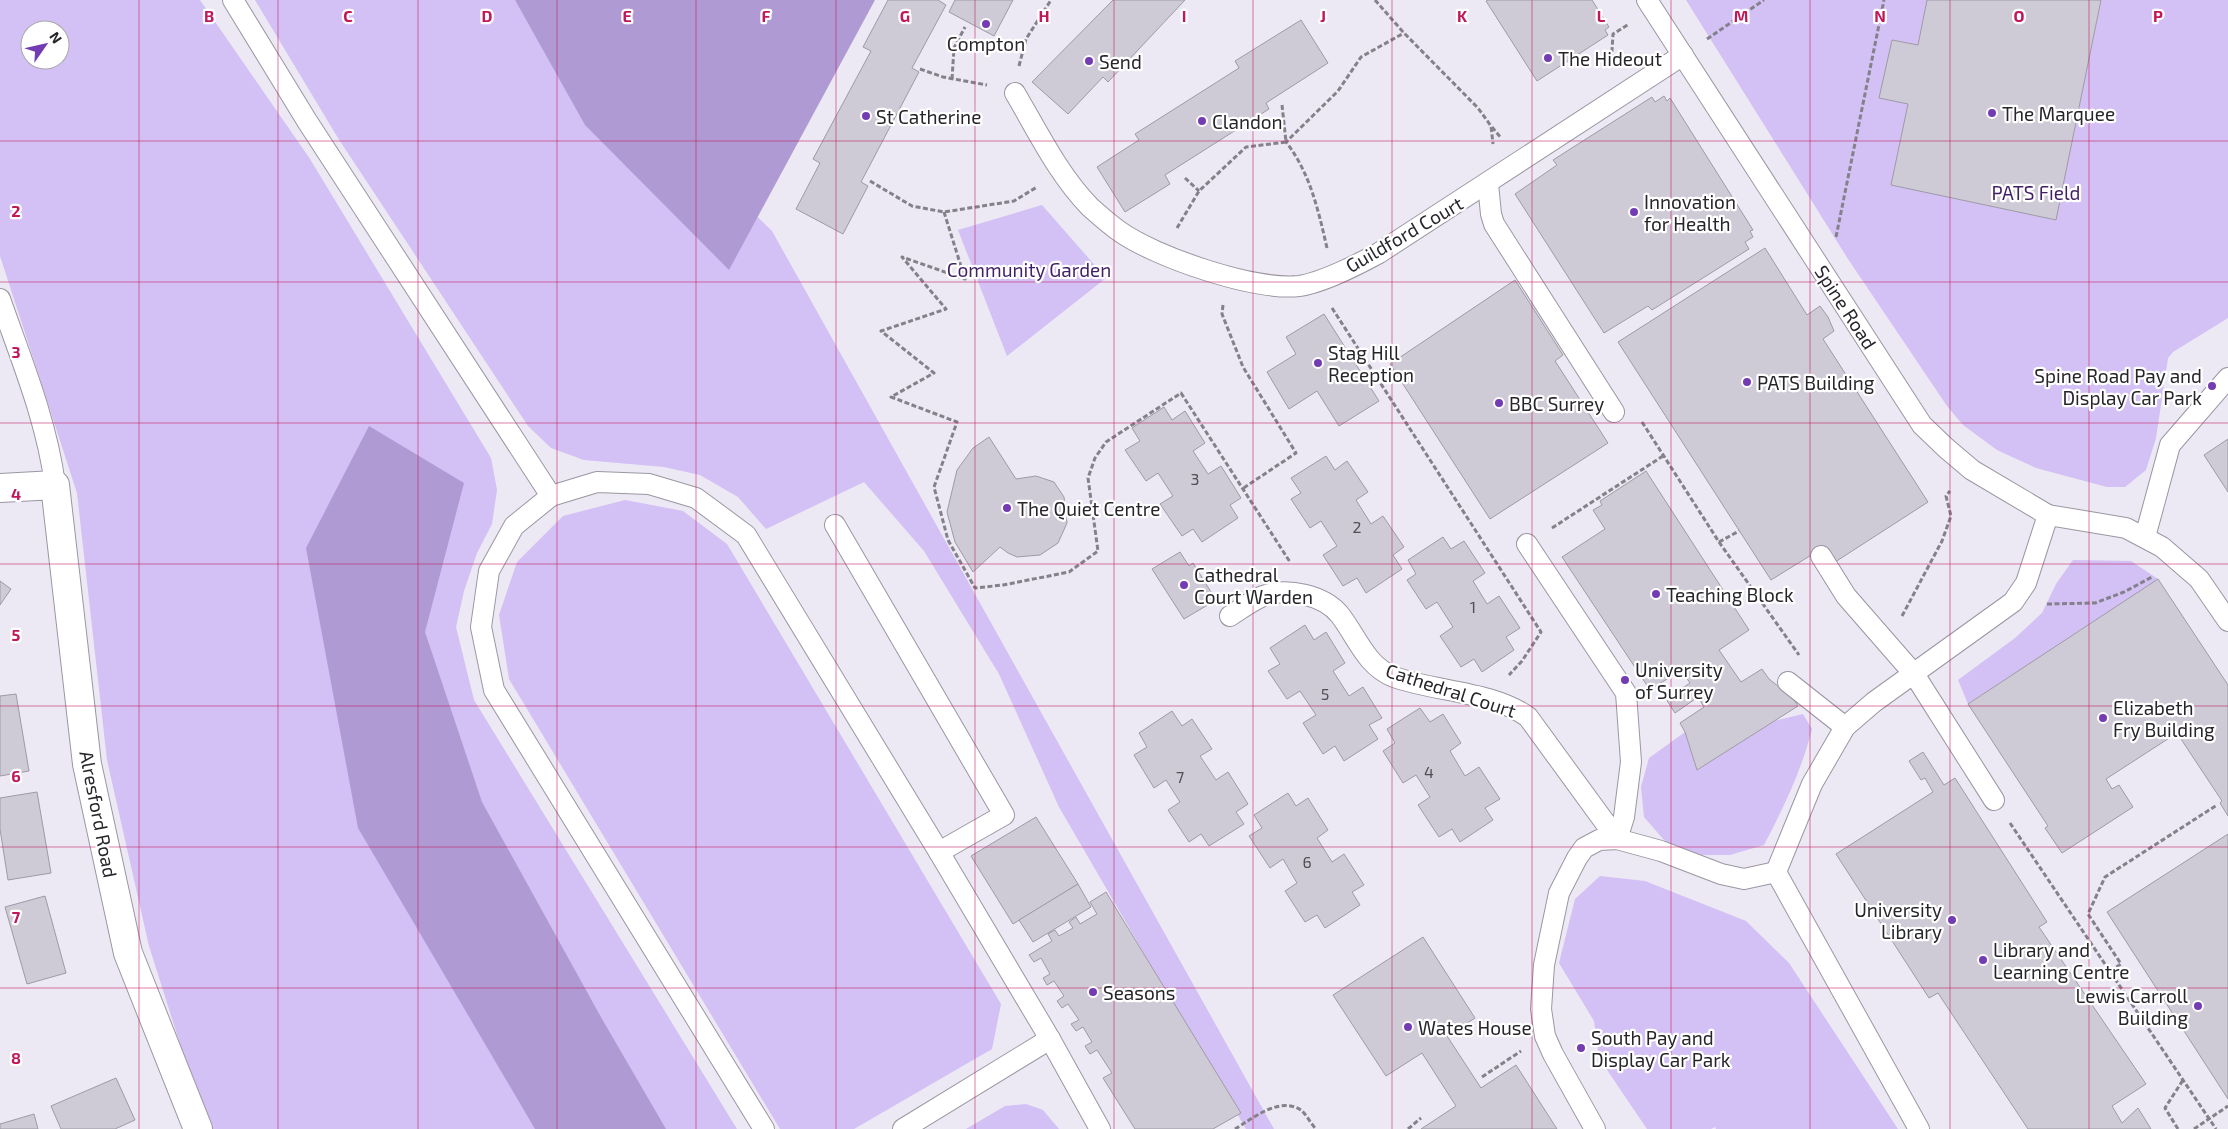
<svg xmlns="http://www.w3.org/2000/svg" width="2228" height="1129" font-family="'Exo 2',sans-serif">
<rect width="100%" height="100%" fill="#ece8f4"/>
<g fill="#d3c0f4" fill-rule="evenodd">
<path d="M 0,0 L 200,0 L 310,159 L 491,458 L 497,490 L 492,524 L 477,553 L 464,591 L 456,627 L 474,700 L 737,1129 L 210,1129 L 199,1104 L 149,946 L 107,760 L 77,493 L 0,256 ZM 30,30 L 60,30 L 60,60 L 30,60 Z"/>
<path d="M 255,0 L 582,0 L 644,106 L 772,231 L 1274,1129 L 1246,1129 L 1059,807 L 999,674 L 924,551 L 864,482 L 766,529 L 738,497 L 700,475 L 664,467 L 584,460 L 551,448 L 528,426 L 338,138 Z"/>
<path d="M 1686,0 L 2228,0 L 2228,318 L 2173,352 L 2168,358 L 2156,438 L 2146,470 L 2125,487 L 2107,487 L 2036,468 L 1997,450 L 1963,425 L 1947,406 L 1848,259 Z"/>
<path d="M 1042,205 L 1106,278 L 1007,356 L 958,230 Z"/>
<path d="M 625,500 L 683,511 L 727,544 L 1001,1004 L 992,1049 L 854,1129 L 780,1129 L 509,679 L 499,615 L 517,562 L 563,516 Z"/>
<path d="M 2073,560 L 2131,561 L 2158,579 L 1968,704 L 1958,680 L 2015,638 L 2042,613 L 2056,584 Z"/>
<path d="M 1803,714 L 1812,729 C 1802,769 1784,807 1764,845 L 1730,855 L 1698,855 L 1664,840 L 1644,817 L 1641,787 L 1649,758 L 1685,732 L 1697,770 L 1774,721 Z"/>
<path d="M 1600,876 L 1645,881 L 1746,921 L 1789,963 L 1898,1129 L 1716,1129 L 1715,1127 L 1711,1129 L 1647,1129 L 1599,1058 L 1594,1021 L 1559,963 L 1575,899 Z"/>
<path d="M 1026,1104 L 1043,1110 L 1059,1129 L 966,1129 L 1005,1106 Z"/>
</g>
<g fill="#b09ad4">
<path d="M 515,0 L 875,0 L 729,270 L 585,125 Z"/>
<path d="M 369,426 L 464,483 L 425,632 L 482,802 L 602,1019 L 666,1129 L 535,1129 L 358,828 L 306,548 Z"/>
</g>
<g fill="#cecad6" stroke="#9e9ba5">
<path d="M 888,0 L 938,0 L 946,5 L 912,68 L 919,72 L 861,182 L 868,186 L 843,234 L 796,209 L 820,163 L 813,159 L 871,51 L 863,47 Z"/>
<path d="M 955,0 L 1013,0 L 994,36 L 949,12 Z"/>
<path d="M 1113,0 L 1185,0 L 1108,82 L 1103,77 L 1068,114 L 1032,82 Z"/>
<path d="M 1488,0 L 1592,0 L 1609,27 L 1605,30 L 1608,35 L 1537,81 L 1486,1 Z"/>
<path d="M 1927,0 L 2101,0 L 2056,220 L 1891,185 L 1908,104 L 1879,98 L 1892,40 L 1918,45 Z"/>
<path d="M 1301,20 L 1328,63 L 1266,103 L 1269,109 L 1165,175 L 1170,184 L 1125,212 L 1097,167 L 1139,140 L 1135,134 L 1239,68 L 1235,61 Z"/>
<path d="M 1664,96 L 1667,101 L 1670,98 L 1753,230 L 1750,231 L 1753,237 L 1745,242 L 1749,249 L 1652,310 L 1648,306 L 1604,333 L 1515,194 L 1557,165 L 1553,160 L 1652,97 L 1655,102 Z"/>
<path d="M 1765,248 L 1807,315 L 1820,306 L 1828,317 L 1834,331 L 1823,339 L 1928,502 L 1832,564 L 1821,549 L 1771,580 L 1618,342 Z"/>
<path d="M 1515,280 L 1563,355 L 1555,361 L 1608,443 L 1490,519 L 1390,364 Z"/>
<path d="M 1324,314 L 1379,401 L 1339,426 L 1317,391 L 1289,409 L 1267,372 L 1296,354 L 1286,337 Z"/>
<path d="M 1164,407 L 1172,420 L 1185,411 L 1205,443 L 1193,451 L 1208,474 L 1221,466 L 1241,498 L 1230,505 L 1238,518 L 1202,542 L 1193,529 L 1182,536 L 1160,504 L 1173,496 L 1158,473 L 1146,481 L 1125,450 L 1140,441 L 1132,428 Z"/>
<path d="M 989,437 L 1016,479 L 1036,476 L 1054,482 L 1064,497 L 1067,523 L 1058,543 L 1040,555 L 1017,557 L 1008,553 L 1000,547 L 973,572 L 955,542 L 947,512 L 957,470 L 973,448 Z"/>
<path d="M 2228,439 L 2228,492 L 2204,455 Z"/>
<path d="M 1326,456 L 1335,470 L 1347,461 L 1368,492 L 1356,500 L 1371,524 L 1383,516 L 1404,547 L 1393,555 L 1402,569 L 1366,593 L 1357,578 L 1343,586 L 1323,555 L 1337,546 L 1321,521 L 1310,528 L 1291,499 L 1301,493 L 1291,478 Z"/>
<path d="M 1646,471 L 1749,630 L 1719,650 L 1741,682 L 1762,669 L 1769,679 L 1792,697 L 1798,706 L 1697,770 L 1685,732 L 1680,723 L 1704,707 L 1698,697 L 1675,713 L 1666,699 L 1690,683 L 1681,670 L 1650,690 L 1562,557 L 1605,529 L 1593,510 L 1602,505 L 1600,501 Z"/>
<path d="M 1443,537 L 1451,549 L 1464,541 L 1485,573 L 1473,581 L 1487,604 L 1499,596 L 1520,628 L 1506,637 L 1514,650 L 1482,672 L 1474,659 L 1461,667 L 1440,636 L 1453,627 L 1437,602 L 1426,609 L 1407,580 L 1416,574 L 1408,560 Z"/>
<path d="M 1180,552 L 1189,566 L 1193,563 L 1216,600 L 1184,619 L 1152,569 Z"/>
<path d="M 2158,579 L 2228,685 L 2228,816 L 2220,803 L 2222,801 L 2177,733 L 2106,779 L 2112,789 L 2119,785 L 2133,807 L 2062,853 L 2045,828 L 2048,826 L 1968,704 Z"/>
<path d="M 0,581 L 11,589 L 0,605 Z"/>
<path d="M 1305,625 L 1314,640 L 1326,632 L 1345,663 L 1333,671 L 1349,696 L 1363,687 L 1382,718 L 1369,725 L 1378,739 L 1344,761 L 1335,746 L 1323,754 L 1303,723 L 1316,715 L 1300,691 L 1287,699 L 1268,671 L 1280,664 L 1270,648 Z"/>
<path d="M 16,694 L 29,771 L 0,776 L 0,696 Z"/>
<path d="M 1420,708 L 1430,722 L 1443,714 L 1461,743 L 1450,751 L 1465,776 L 1479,767 L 1500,799 L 1485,808 L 1493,820 L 1460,842 L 1452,829 L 1439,837 L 1418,805 L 1430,797 L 1416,775 L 1403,783 L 1383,751 L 1395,743 L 1387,729 Z"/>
<path d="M 1172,711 L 1182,726 L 1192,719 L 1212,749 L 1200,756 L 1216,780 L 1228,772 L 1248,804 L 1236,812 L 1244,824 L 1209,846 L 1201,834 L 1189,842 L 1168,810 L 1180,802 L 1166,780 L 1154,788 L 1134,755 L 1147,747 L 1139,733 Z"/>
<path d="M 1923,752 L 1944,785 L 1955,778 L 2047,922 L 2039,927 L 2146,1084 L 2112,1106 L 2122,1123 L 2138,1108 L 2151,1129 L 2028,1129 L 1938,993 L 1929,998 L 1836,854 L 1933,792 L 1925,778 L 1921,780 L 1909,761 Z"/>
<path d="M 37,792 L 51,873 L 8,880 L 0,829 L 0,798 Z"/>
<path d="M 1288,793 L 1296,806 L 1308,798 L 1328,830 L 1317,838 L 1332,862 L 1344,854 L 1364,885 L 1352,892 L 1360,905 L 1325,928 L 1317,915 L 1305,922 L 1285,891 L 1297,883 L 1283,859 L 1270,868 L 1249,836 L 1262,828 L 1254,815 Z"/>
<path d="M 1036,817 L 1078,884 L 1013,924 L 971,856 Z"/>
<path d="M 2228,834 L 2228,1099 L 2107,912 Z"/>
<path d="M 1078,884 L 1091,907 L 1033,942 L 1019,920 Z"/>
<path d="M 1106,892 L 1241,1113 L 1213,1129 L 1135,1129 L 1103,1078 L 1112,1073 L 1097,1050 L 1090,1054 L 1085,1046 L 1092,1042 L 1083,1027 L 1076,1031 L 1071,1024 L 1079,1020 L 1068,1004 L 1062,1008 L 1057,1001 L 1064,996 L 1054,981 L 1047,985 L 1043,978 L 1050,974 L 1041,958 L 1034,962 L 1029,955 L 1052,941 L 1048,934 L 1055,930 L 1059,936 L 1073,928 L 1069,922 L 1076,917 L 1080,924 L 1097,914 L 1090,902 Z"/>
<path d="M 45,896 L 66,973 L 27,984 L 5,907 Z"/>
<path d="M 1423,937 L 1475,1018 L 1447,1036 L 1481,1088 L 1516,1065 L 1557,1129 L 1421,1129 L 1456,1106 L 1422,1053 L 1386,1076 L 1333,995 Z"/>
<path d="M 116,1078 L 135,1120 L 115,1129 L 61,1129 L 51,1106 Z"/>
<path d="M 34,1114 L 38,1129 L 0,1129 L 0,1124 Z"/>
</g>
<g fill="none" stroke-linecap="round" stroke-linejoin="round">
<g stroke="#9b97a2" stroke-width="22">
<g id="lane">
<path d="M 233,0 L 307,121 L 551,496"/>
<path d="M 1647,0 L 1922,425 L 1946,448 L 1972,470 L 2048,515 L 2126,528 L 2162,547 L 2199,579 L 2228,621"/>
<path d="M 1015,93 C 1038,132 1058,174 1090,207 C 1099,215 1109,224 1119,231 C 1155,257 1255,291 1299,286 C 1321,283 1359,264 1379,253 L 1683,55"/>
<path d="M 1488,184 L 1491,214 L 1494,224 L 1614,412"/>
<path d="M 0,299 C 21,359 47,421 55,485"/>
<path d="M 835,525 L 1004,815 L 939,852"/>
<path d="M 2145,537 L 2170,445 L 2228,378"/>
<path d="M 1527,544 L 1626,693 L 1631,762 L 1624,817 L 1617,839"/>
<path d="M 1821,556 L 1846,596 L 1914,674 L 1994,800"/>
<path d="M 1230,616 C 1241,609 1251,601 1263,596 C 1287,587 1324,595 1340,615 C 1357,637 1366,666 1394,677 C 1436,692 1492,691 1528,717 L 1617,839"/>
<path d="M 1788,682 L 1845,727"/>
<path d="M 764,1129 L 494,690 L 481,627 L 489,571 L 514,526 L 551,496 L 597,482 L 649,484 L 696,498 L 746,535 L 939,852 L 1050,1039 L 1100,1129"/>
<path d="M 903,1129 L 1050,1039"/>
<path d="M 1595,1129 L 1553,1054 L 1545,1036 L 1541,1009 L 1544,965 L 1559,893 L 1577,858 L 1584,848 L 1599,840 L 1617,839 L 1661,851 L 1721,874 L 1744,879 L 1776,872"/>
<path d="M 1919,1129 L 1776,872 L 1812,784 L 1845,727 L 1874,702 L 2013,602 L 2026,583 L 2048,515"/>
</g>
</g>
<g stroke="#9b97a2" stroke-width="30">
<path id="street" d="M 0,488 L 55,485 L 87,764 L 128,953 L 198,1129"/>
</g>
<g stroke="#84818a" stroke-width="3" stroke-dasharray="5 2.5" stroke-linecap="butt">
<path d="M 1375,0 L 1404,33 L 1478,108 L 1491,126 L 1493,144"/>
<path d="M 1707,39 L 1764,0"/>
<path d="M 1019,66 L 1026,39 L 1051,0"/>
<path d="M 1611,67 L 1613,34 L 1629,24"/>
<path d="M 920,69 L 943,77 L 987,85"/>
<path d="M 952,79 L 954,48 L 965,27"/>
<path d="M 1492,127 L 1501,138"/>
<path d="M 1185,178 L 1199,191"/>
<path d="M 870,181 L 912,206 L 944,212 L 1014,201 L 1037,187"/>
<path d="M 944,212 L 965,279 L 902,257 L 946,309 L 881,331 L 934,373 L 891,397 L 957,422 L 934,487 L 948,540 L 975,588 L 1003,585 L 1069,572 L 1098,551 L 1088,478 L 1095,458 L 1106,442 L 1181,393 L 1290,562"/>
<path d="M 1177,228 L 1199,191 L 1246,147 L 1286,142 L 1282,105"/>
<path d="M 1836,237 L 1884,0"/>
<path d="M 1327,248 C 1318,209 1310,173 1286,142 L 1338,91 L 1361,57 L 1404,33"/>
<path d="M 1223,305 L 1222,314 L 1243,367 L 1296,453 L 1242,489"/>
<path d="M 1332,308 L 1541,632 L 1522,661 L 1509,675"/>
<path d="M 1642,422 L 1719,542 L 1799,655"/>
<path d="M 1552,528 L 1663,456"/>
<path d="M 1719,542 L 1739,531"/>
<path d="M 2047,604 L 2095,603 L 2124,592 L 2152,577"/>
<path d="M 1902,616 L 1942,541 L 1951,516 L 1946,496 L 1950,491"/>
<path d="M 2010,823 L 2216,1129"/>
<path d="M 2110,971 L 2121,964 L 2088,914 L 2105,877 L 2217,805"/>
<path d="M 1482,1077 L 1521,1051"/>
<path d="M 1235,1129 C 1252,1119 1279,1096 1301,1110 C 1306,1114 1311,1124 1316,1129"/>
<path d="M 1408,1129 L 1421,1118"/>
<path d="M 2178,1129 L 2165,1108 L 2183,1080"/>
</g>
<use href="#lane" stroke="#fff" stroke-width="20"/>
<use href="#street" stroke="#fff" stroke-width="28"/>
<path stroke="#84818a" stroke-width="3" stroke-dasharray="5 2.5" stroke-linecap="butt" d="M 2194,1129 L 2228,1106"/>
</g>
<path fill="none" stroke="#c2185b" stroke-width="1" stroke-opacity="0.55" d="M 139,0 L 139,1129M 278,0 L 278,1129M 418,0 L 418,1129M 557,0 L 557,1129M 696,0 L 696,1129M 836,0 L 836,1129M 975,0 L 975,1129M 1114,0 L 1114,1129M 1253,0 L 1253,1129M 1392,0 L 1392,1129M 1532,0 L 1532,1129M 1671,0 L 1671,1129M 1810,0 L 1810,1129M 1950,0 L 1950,1129M 2089,0 L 2089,1129M 0,141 L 2228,141M 0,282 L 2228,282M 0,423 L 2228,423M 0,564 L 2228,564M 0,706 L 2228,706M 0,847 L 2228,847M 0,988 L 2228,988"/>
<g fill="#733cb2" stroke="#fff" stroke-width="2">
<circle cx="986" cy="24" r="5"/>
<circle cx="1548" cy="58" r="5"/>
<circle cx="1089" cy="61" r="5"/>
<circle cx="1992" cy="113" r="5"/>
<circle cx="866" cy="116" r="5"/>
<circle cx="1202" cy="121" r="5"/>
<circle cx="1634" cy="212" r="5"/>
<circle cx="1318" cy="363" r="5"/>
<circle cx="1747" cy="382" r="5"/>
<circle cx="2212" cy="386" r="5"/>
<circle cx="1499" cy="403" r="5"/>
<circle cx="1007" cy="508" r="5"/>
<circle cx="1184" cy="585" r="5"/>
<circle cx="1656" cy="594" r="5"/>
<circle cx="1625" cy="680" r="5"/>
<circle cx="2103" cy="718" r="5"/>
<circle cx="1952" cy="920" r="5"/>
<circle cx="1983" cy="960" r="5"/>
<circle cx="1093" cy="992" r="5"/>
<circle cx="2198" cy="1006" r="5"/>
<circle cx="1408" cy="1027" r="5"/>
<circle cx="1581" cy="1048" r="5"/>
</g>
<g text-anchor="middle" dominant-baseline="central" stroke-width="4.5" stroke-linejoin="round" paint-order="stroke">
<g font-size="16" fill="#514e55">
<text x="1195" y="478">3</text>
<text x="1357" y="526">2</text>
<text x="1473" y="606">1</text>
<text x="1325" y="693">5</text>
<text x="1429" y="771">4</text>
<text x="1180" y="776">7</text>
<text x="1307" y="861">6</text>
</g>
<g font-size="19" fill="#27252a" stroke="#fff" text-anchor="start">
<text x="986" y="43" text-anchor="middle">Compton</text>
<text x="1558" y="58">The Hideout</text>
<text x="1099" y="61">Send</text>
<text x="2002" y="113">The Marquee</text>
<text x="876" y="116">St Catherine</text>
<text x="1212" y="121">Clandon</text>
<text x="1644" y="201">Innovation<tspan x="1644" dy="22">for Health</tspan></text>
<text x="1328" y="352">Stag Hill<tspan x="1328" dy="22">Reception</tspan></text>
<text x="2202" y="375" text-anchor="end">Spine Road Pay and<tspan x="2202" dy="22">Display Car Park</tspan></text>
<text x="1757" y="382">PATS Building</text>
<text x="1509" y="403">BBC Surrey</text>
<text x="1017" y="508">The Quiet Centre</text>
<text x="1194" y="574">Cathedral<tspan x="1194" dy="22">Court Warden</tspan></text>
<text x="1666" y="594">Teaching Block</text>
<text x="1635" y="669">University<tspan x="1635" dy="22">of Surrey</tspan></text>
<text x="2113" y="707">Elizabeth<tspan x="2113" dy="22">Fry Building</tspan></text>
<text x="1942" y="909" text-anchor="end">University<tspan x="1942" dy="22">Library</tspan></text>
<text x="1993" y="949">Library and<tspan x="1993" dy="22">Learning Centre</tspan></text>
<text x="1103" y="992">Seasons</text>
<text x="2188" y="995" text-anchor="end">Lewis Carroll<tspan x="2188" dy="22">Building</tspan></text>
<text x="1418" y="1027">Wates House</text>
<text x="1591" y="1037">South Pay and<tspan x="1591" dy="22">Display Car Park</tspan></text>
</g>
<g font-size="19" fill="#401f64" stroke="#fff">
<text x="2036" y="192">PATS Field</text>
<text x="1029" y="269">Community Garden</text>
</g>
<g font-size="19" fill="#27252a" stroke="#fff">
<text transform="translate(1404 234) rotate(-30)">Guildford Court</text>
<text transform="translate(1846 307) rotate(57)">Spine Road</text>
<text transform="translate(1451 690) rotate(18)">Cathedral Court</text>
<text transform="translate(99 814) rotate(79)">Alresford Road</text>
</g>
</g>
<g font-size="16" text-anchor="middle" font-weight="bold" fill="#c2185b" stroke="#fff" stroke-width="4.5" stroke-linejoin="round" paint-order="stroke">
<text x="209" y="22">B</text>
<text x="348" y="22">C</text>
<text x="487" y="22">D</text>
<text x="627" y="22">E</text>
<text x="766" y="22">F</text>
<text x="905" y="22">G</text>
<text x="1044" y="22">H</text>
<text x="1184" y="22">I</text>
<text x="1323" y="22">J</text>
<text x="1462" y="22">K</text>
<text x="1601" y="22">L</text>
<text x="1741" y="22">M</text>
<text x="1880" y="22">N</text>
<text x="2019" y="22">O</text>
<text x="2158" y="22">P</text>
<text x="16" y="217">2</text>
<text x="16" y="358">3</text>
<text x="16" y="500">4</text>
<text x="16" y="641">5</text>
<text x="16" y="782">6</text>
<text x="16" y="923">7</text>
<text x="16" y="1064">8</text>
</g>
<g transform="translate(45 45) rotate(56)"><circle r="24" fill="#ffffff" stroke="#a9a8aa"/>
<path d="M0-4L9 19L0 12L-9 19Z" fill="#733cb2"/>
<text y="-8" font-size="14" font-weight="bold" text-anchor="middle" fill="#27252a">N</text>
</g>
</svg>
